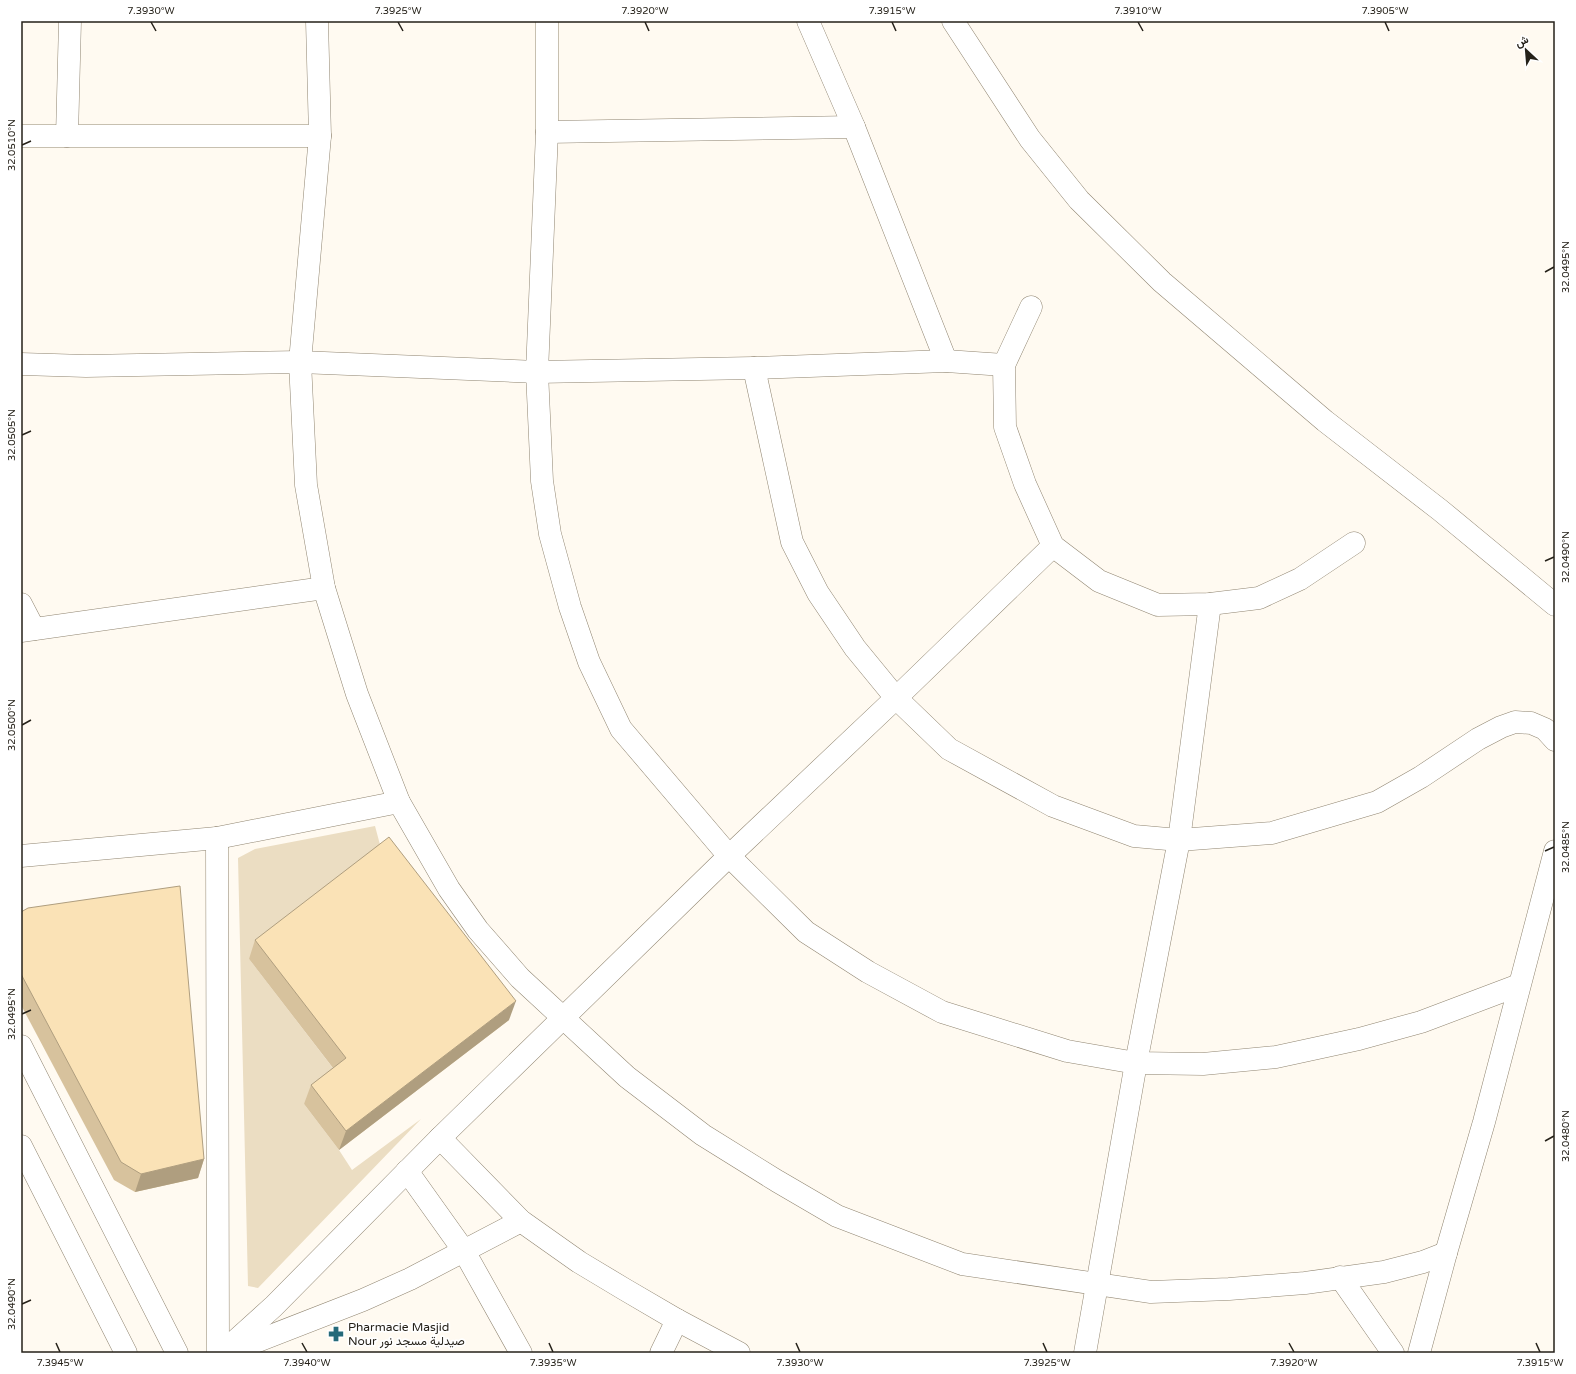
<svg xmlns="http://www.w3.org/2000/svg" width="1576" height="1374" font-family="'Varela Round',Vazirmatn,sans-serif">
<rect width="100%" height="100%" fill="#fffaf1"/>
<path fill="#ebddc2" d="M 375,826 L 383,856 L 249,959 L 339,1076 L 304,1104 L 339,1150 L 352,1170 L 421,1119 L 258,1288 L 248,1286 L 238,858 L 255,849 Z"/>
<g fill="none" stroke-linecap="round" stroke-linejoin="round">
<g stroke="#908571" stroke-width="23">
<g id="minor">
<path d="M 317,21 L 320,136 L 300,362 L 306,485 L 324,588 L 357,694 L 399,802 L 449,889 L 478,930 L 520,978 L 627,1077 L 703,1135 L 777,1181 L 837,1216 L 962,1264 L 1151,1292 L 1229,1289 L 1305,1283 L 1384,1272 L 1423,1262 L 1446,1253"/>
<path d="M 547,21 L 547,132 L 537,372 L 542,481 L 550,534 L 570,607 L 589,662 L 621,729 L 729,856 L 806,932 L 868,972 L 942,1012 L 1067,1051 L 1136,1063 L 1203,1064 L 1276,1057 L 1359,1039 L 1421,1022 L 1519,985"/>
<path d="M 808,21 L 854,127 L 946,361"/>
<path d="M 953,21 L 1030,139 L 1079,200 L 1162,282 L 1325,421 L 1440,510 L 1555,605"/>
<path d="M 547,132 L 854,127"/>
<path d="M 21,136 L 320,136"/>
<path d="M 67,136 L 70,21"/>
<path d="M 1031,307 L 1004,365 L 1005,427 L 1025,484 L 1053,546 L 1099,581 L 1158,605 L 1210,604 L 1259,598 L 1300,579 L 1354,543"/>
<path d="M 21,364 L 86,366 L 300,362 L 537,372 L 754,368 L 946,361 L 1004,365"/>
<path d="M 754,368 L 792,542 L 818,593 L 855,648 L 896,698 L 949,749 L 1053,806 L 1134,836 L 1179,840 L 1272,833 L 1377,802 L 1421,777 L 1478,739 L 1501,727 L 1515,722 L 1531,723 L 1545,729 L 1555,740"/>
<path d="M 21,604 L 34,629"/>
<path d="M 21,631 L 324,588"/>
<path d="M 217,838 L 218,1353"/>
<path d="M 21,856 L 217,838 L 399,802"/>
<path d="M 21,1046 L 177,1353"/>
<path d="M 440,1138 L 521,1221 L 579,1262 L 624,1289 L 677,1320 L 739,1353"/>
<path d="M 21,1146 L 126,1353"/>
<path d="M 407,1171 L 464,1251 L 521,1353"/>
<path d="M 1340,1277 L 1393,1353"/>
<path d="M 232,1351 L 363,1300 L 410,1279 L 521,1221"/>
<path d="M 222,1353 L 274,1306 L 440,1138 L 729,856 L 896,698 L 1053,546"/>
<path d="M 661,1353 L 677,1320"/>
<path d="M 1085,1353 L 1136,1063 L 1179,840 L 1210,604"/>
<path d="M 1419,1353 L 1446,1253 L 1484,1122 L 1555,851"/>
</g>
</g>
<use href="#minor" stroke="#fff" stroke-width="22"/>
</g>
<g fill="#d7c29d">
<path d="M 21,912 L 204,1159 L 198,1178 L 135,1192 L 114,1180 L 21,1005 Z"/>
<path d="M 255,940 L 509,1020 L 339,1150 L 304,1104 L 311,1085 L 333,1068 L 249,959 Z"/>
</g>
<g fill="#af9e7f">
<path d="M 516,1001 L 509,1020 L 339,1150 L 346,1131 Z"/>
<path d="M 204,1159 L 198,1178 L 135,1192 L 141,1174 Z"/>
</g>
<g fill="#fae2b6" stroke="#af9e7f">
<path d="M 389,837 L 516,1001 L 346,1131 L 311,1085 L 346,1058 L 255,940 Z"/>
<path d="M 180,886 L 204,1159 L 141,1174 L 121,1162 L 21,974 L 21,912 L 28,908 Z"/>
</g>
<path fill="none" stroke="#252119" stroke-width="1.5" d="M 151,22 L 156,31M 398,22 L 403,31M 645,22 L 649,31M 892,22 L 896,31M 1138,22 L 1143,31M 1385,22 L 1389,31M 22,145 L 31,141M 1545,272 L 1554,267M 22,435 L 31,431M 1545,561 L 1554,557M 22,725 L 31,720M 1545,851 L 1554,847M 22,1014 L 31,1010M 1545,1141 L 1554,1136M 22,1304 L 31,1300M 56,1343 L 60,1352M 302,1343 L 307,1352M 549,1343 L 553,1352M 796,1343 L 800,1352M 1043,1343 L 1047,1352M 1289,1343 L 1294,1352M 1536,1343 L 1540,1352"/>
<defs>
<g id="pharmacy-bare" transform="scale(1.2)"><path d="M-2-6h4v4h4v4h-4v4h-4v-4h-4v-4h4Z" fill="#256a7a" stroke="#fff" stroke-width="2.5" paint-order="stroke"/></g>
</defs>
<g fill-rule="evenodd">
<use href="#pharmacy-bare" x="336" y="1334"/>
</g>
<g text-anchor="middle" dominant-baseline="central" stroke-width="3.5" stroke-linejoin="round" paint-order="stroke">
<g font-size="12" fill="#252119" stroke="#fff" text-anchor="start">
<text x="348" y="1327">Pharmacie Masjid<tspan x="348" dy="14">Nour صيدلية مسجد نور</tspan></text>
</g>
</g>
<rect width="1576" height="1374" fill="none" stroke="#ffffff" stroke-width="44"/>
<g transform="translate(1526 50) rotate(334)" stroke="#ffffff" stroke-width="3" paint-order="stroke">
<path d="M0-3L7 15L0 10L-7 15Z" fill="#252119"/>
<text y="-6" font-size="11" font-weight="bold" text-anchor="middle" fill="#252119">ش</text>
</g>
<rect x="22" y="22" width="1532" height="1330" fill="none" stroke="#252119" stroke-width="1.5"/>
<g font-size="10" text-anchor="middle" fill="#252119">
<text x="151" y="14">7.3930°W</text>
<text x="398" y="14">7.3925°W</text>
<text x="645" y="14">7.3920°W</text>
<text x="892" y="14">7.3915°W</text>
<text x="1138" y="14">7.3910°W</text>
<text x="1385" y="14">7.3905°W</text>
<text transform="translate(11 145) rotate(-90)" y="4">32.0510°N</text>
<text transform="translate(1565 267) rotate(-90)" y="4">32.0495°N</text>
<text transform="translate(11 435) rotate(-90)" y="4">32.0505°N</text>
<text transform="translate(1565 557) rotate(-90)" y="4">32.0490°N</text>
<text transform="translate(11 725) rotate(-90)" y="4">32.0500°N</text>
<text transform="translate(1565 847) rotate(-90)" y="4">32.0485°N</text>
<text transform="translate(11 1014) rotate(-90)" y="4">32.0495°N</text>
<text transform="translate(1565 1136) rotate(-90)" y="4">32.0480°N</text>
<text transform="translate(11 1304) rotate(-90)" y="4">32.0490°N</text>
<text x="60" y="1366">7.3945°W</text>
<text x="307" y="1366">7.3940°W</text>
<text x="553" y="1366">7.3935°W</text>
<text x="800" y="1366">7.3930°W</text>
<text x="1047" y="1366">7.3925°W</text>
<text x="1294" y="1366">7.3920°W</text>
<text x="1540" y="1366">7.3915°W</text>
</g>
</svg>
